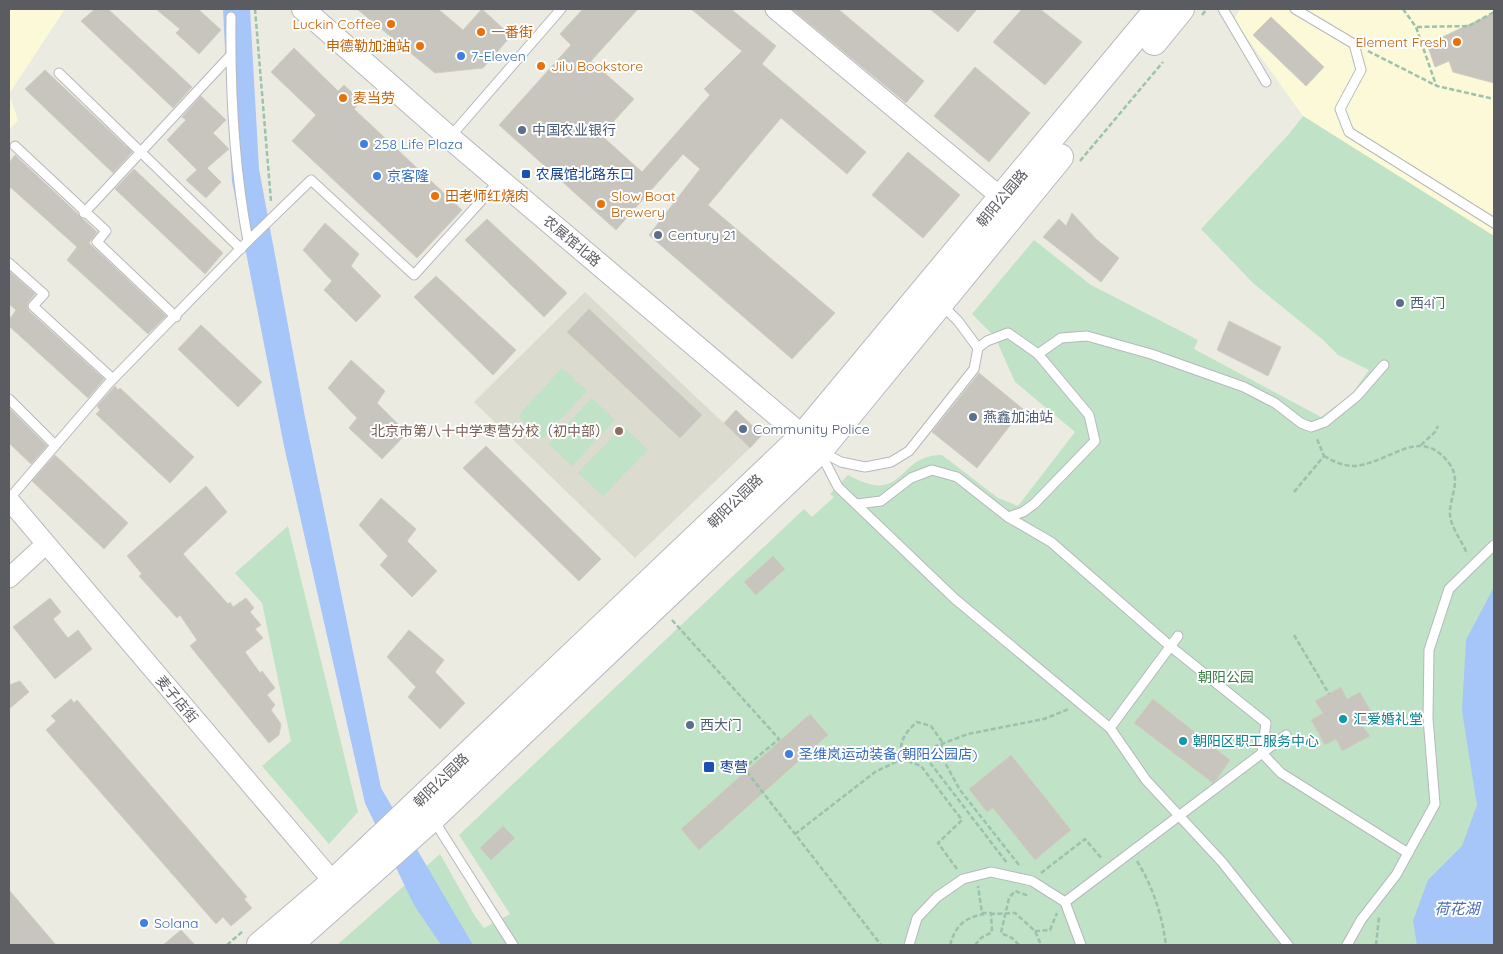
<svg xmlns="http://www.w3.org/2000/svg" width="1503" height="954" font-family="Quicksand,'Noto Sans SC',sans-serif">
<rect width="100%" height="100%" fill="#ecebe2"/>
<g fill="#fbf9d8">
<path d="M 9,9 L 65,9 L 9,94 L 18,120 L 9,130 Z"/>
<path d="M 1240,9 L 1494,9 L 1494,236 L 1303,116 L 1234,20 Z"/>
</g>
<path fill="#dcdbd0" d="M 585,292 L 750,448 L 635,558 L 474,402 Z"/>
<g fill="#c0e2c6">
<path d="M 1303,116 L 1494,236 L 1494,945 L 337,945 L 440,854 L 475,916 L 484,928 L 510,914 L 459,835 L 804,509 L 812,517 L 834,497 L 830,494 L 848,475 C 906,507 895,455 942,455 L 998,498 L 1018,506 L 1075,432 L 1015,382 L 995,337 L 972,314 L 1034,240 L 1091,285 L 1198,340 L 1194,349 L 1321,417 L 1351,395 L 1369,370 L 1338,355 L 1322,339 L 1254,284 L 1201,229 L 1290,133 Z"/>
<path d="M 562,368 L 587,391 L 542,439 L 518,416 Z"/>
<path d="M 592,398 L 615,420 L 572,466 L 549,444 Z"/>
<path d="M 623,426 L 648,450 L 603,496 L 578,473 Z"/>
<path d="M 288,526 L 358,812 L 329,844 L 262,766 L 291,741 L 262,603 L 235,573 Z"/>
</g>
<g fill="#a6c5f8">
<path d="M 223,9 L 250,9 L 259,169 L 305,417 L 381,788 L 473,945 L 441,945 L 414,905 L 365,803 L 284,446 L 232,181 Z"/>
<path d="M 1494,587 L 1494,945 L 1417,945 L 1413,921 L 1428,880 L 1462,846 L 1477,805 L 1462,711 L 1466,640 Z"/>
</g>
<g fill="#c7c5be" stroke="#d0cec1">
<path d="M 95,9 L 108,9 L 192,87 L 173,108 L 81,21 Z"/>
<path d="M 156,9 L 198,9 L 221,30 L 199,54 L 176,33 L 180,29 Z"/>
<path d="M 357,9 L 438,9 L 463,30 L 482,9 L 511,36 L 483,68 L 435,73 Z"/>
<path d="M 583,9 L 638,9 L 591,61 L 634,99 L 601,135 L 642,172 L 710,95 L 704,89 L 742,51 L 691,9 L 731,9 L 776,46 L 762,64 L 866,152 L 847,174 L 781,118 L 708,205 L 835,313 L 792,359 L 649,235 L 700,169 L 683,154 L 616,230 L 499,125 L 571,45 L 560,34 Z"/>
<path d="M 792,9 L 838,9 L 924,81 L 906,103 Z"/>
<path d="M 930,9 L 977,9 L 958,32 Z"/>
<path d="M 1022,9 L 1040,9 L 1082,42 L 1045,85 L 993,42 Z"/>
<path d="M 1494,13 L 1494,83 L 1453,72 L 1449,61 L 1435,67 L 1427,44 Z"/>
<path d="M 1271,17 L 1324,67 L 1306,86 L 1253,35 Z"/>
<path d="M 294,48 L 338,91 L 344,85 L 361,101 L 354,109 L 462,210 L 417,258 L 292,141 L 316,115 L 271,72 Z"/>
<path d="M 975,67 L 1030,113 L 989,162 L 934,116 Z"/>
<path d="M 45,70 L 132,152 L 113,173 L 25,89 Z"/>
<path d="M 201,96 L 226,120 L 213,133 L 229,149 L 207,168 L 221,182 L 206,198 L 186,180 L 197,170 L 167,140 L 186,120 L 182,117 Z"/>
<path d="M 908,152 L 960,195 L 923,238 L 872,195 Z"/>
<path d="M 15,155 L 97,232 L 89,243 L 166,316 L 148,334 L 67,260 L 77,247 L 9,186 L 9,163 Z"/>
<path d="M 134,169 L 223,253 L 205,274 L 115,189 Z"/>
<path d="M 1072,213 L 1096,239 L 1119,258 L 1101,282 L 1043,237 L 1059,219 L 1066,226 Z"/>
<path d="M 487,219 L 567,293 L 544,317 L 465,240 Z"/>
<path d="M 325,223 L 359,254 L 351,266 L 381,296 L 356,322 L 324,290 L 332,281 L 303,250 Z"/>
<path d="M 9,271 L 35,294 L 27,304 L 29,311 L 104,379 L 88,398 L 9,326 L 9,320 L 16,310 L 9,304 Z"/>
<path d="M 436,276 L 516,350 L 493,375 L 414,297 Z"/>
<path d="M 589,309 L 702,415 L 680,438 L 567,332 Z"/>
<path d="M 1229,321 L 1281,347 L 1268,376 L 1217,350 Z"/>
<path d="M 201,325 L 262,382 L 238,407 L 178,349 Z"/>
<path d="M 351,360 L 385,391 L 377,403 L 407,433 L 382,459 L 349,428 L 357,418 L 328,388 Z"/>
<path d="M 979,373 L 1023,409 L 977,468 L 932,432 Z"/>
<path d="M 115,386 L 118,390 L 120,388 L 194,457 L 170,483 L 96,414 L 100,410 L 97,406 Z"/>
<path d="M 9,408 L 47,446 L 31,464 L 9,443 Z"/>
<path d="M 736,410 L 762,435 L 750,448 L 724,423 Z"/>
<path d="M 486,446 L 601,559 L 579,581 L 463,468 Z"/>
<path d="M 55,455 L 128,523 L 104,549 L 32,481 Z"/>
<path d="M 206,486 L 227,512 L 183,554 L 228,604 L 230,602 L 233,607 L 246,598 L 254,608 L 250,612 L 261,625 L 255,629 L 263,638 L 245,652 L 260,673 L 262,671 L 275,688 L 267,695 L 275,705 L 271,710 L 281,724 L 279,735 L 269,743 L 190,646 L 197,640 L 180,615 L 177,618 L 139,576 L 142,574 L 127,556 Z"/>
<path d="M 381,498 L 416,529 L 407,541 L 437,571 L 412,597 L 380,565 L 388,556 L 359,525 Z"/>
<path d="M 773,556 L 785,569 L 756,595 L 744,582 Z"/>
<path d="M 50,598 L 61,612 L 53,619 L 68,638 L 78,630 L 92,649 L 55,679 L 13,627 Z"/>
<path d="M 409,630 L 444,660 L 435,672 L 465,703 L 440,729 L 408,697 L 416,687 L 387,657 Z"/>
<path d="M 20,681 L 29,692 L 9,709 L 9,685 Z"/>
<path d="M 1341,687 L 1347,699 L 1360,692 L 1374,717 L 1362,725 L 1370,736 L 1342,751 L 1336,739 L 1325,745 L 1311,720 L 1323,713 L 1315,701 Z"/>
<path d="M 71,699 L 74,703 L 77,700 L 247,897 L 244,899 L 252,908 L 231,926 L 223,917 L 216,924 L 46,730 L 56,721 L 51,716 Z"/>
<path d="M 1153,699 L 1230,760 L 1217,779 L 1213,783 L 1134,723 Z"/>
<path d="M 810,714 L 828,735 L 699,850 L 681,829 Z"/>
<path d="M 1011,755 L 1071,830 L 1035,860 L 993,808 L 987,812 L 969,789 Z"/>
<path d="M 503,826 L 515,838 L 491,860 L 480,848 Z"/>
<path d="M 9,890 L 56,945 L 9,945 Z"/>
<path d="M 181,930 L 195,945 L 163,945 Z"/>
</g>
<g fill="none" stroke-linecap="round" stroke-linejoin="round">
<g stroke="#b7b8bd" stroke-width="11">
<g id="service">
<path d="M 1223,9 L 1266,82"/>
<path d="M 1295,9 L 1354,44 L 1361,70 L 1340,109 L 1349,132 L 1494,223"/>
<path d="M 59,73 L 241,249"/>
<path d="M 450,137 L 561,9"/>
<path d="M 15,146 L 106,231 L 97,242 L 176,317"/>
<path d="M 84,213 L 230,56"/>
<path d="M 248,241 L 311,180 L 414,275 L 500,180"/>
<path d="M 9,263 L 44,294 L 33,306 L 113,379"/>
<path d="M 978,348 L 987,341 L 1008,333 L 1038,354 L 1061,338 L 1087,336 L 1151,354 L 1244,387 L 1275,403 L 1301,423 L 1311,427 L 1325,422 L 1357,396 L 1384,365"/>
<path d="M 9,399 L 55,445"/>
<path d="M 822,452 L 841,462 L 865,467 L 891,462 L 909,451 L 974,369 L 978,348 L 958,321 L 941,304"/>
<path d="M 821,454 L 838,487 L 955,599 L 1110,728 L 1146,780 L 1222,862 L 1288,945"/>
<path d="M 9,499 L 109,383 L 248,241 C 234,167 230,92 231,17"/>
<path d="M 857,504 L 881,501 L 911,478 L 932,470 L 957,477 L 1008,517 L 1023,512 L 1034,504 L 1095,441 L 1089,415 L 1038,354"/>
<path d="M 1008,517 L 1051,542 L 1170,646 L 1266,723 L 1262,753 L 1281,773 L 1408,853"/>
<path d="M 1110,728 L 1178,636"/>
<path d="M 433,819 L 513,945"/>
<path d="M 1065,902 L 1286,735"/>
<path d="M 909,945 L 917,918 L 937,897 L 963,879 L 991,872 L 1032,881 L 1065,902 L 1081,945"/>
<path d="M 1347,945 L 1361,920 L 1396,875 L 1435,804 L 1428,718 L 1429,650 L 1449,589 L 1494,545"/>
</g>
</g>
<g stroke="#b7b8bd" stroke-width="21">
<g id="minor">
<path d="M 775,9 L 1002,198"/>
<path d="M 9,500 L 342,892"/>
<path d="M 9,578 L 46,544"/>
</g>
</g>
<g stroke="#b7b8bd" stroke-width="24">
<path id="tertiary" d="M 303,9 L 450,138 L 815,447"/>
</g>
<g stroke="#b7b9bf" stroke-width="28">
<g id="secondary">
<path d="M 1154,42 L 1181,9"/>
<path d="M 260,945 L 334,882 L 803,436 L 1158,9"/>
<path d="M 289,945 L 432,818 L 820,450 L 1060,157"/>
</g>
</g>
<g stroke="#9ac2ac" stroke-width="2.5" stroke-dasharray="5 2.5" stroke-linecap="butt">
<path d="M 255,9 L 271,201"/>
<path d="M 1403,9 L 1416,27 L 1436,85"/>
<path d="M 1202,15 L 1207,9"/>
<path d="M 1417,27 L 1469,26 L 1494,12"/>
<path d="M 1368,51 L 1437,86 L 1494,99"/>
<path d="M 1080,161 L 1163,62"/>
<path d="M 1421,445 L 1435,432 L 1438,426"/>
<path d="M 1324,456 C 1336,463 1348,468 1361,465 C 1394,459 1423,425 1451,466 C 1461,483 1449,498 1450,515 C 1451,528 1463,542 1467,554"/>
<path d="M 1294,492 L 1324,456 L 1317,439"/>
<path d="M 672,620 L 779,739 L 744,768 L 881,945"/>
<path d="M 1294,635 L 1329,694"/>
<path d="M 921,751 L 1007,863"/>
<path d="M 795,834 L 875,772 L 902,759 L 968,734 L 1044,719 L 1069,709"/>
<path d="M 1137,861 C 1153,887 1162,915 1166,945"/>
<path d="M 957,869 L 938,843 L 962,820 L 921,766 L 902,759 C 898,743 905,732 917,722 L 931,726 L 943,743 L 939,752 L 960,790 L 1019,865"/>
<path d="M 1041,873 L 1085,839 L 1102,859"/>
<path d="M 990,914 L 1015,913 L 1035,931 L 1041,945"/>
<path d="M 1035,931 L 1050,930 L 1057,913"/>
<path d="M 227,945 L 243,931"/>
<path d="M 950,945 C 956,925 964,918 984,914"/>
<path d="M 975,945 L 981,938 L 992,932 L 991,913 L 982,913 L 978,886"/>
<path d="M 1019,945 L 1012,938 L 1001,933 L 1009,898 L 1015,891 L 1026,895 L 1028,893"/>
<path d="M 1376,945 L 1379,917"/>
</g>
<use href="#service" stroke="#fff" stroke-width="9"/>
<use href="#minor" stroke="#fff" stroke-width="19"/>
<use href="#tertiary" stroke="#fff" stroke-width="22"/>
<use href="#secondary" stroke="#fff" stroke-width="26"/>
</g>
<g fill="#e8710a" stroke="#fff" stroke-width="2">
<circle cx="391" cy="24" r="5"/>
<circle cx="481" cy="32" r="5"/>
<circle cx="1457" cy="42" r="5"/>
<circle cx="420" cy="46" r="5"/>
<circle cx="541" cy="66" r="5"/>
<circle cx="343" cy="98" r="5"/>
<circle cx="435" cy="196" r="5"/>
<circle cx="601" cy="204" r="5"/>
</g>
<g fill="#3f7fe0" stroke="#fff" stroke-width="2">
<circle cx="461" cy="56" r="5"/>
<circle cx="364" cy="144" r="5"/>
<circle cx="377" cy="176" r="5"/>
<circle cx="789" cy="754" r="5"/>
<circle cx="144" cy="923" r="5"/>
</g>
<g fill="#5c6f8a" stroke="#fff" stroke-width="2">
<circle cx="522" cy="130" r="5"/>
<circle cx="658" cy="235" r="5"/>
<circle cx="1400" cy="303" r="5"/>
<circle cx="973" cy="417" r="5"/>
<circle cx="743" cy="429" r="5"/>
<circle cx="690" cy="725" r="5"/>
</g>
<g fill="#1a4fb4" stroke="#fff" stroke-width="2">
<rect x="521" y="169" width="10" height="10" rx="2.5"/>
<rect x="703" y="761" width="12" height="12" rx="2.5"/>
</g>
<circle fill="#8d6e63" stroke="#fff" stroke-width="2" cx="619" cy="431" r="5"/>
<g fill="#0f9aa8" stroke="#fff" stroke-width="2">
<circle cx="1343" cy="719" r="5"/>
<circle cx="1183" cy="741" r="5"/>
</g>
<g text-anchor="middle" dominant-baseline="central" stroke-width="4" stroke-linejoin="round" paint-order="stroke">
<g font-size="14" fill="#c56008" stroke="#fff" text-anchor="start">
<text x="381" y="24" text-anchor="end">Luckin Coffee</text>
<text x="491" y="32">一番街</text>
<text x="1447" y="42" text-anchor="end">Element Fresh</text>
<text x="410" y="46" text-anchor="end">申德勒加油站</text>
<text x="551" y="66">Jilu Bookstore</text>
<text x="353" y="98">麦当劳</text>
<text x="445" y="196">田老师红烧肉</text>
<text x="611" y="196">Slow Boat<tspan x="611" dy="16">Brewery</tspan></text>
</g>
<g font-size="14" fill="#366cbe" stroke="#fff" text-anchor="start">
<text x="471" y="56">7-Eleven</text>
<text x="374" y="144">258 Life Plaza</text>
<text x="387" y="176">京客隆</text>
<text x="799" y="754">圣维岚运动装备(朝阳公园店)</text>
<text x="154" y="923">Solana</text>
</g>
<g font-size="14" fill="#4e5e75" stroke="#fff" text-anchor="start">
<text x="532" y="130">中国农业银行</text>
<text x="668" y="235">Century 21</text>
<text x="1410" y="303">西4门</text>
<text x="983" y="417">燕鑫加油站</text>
<text x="753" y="429">Community Police</text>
<text x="700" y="725">西大门</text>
</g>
<g font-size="14" fill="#164399" stroke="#fff" text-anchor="start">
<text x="536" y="174">农展馆北路东口</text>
<text x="720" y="767">枣营</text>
</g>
<g font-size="14" fill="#5a5c61" stroke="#fff">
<text transform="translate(1002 198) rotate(-50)">朝阳公园路</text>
<text transform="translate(572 241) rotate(40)">农展馆北路</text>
<text transform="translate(735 501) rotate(-44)">朝阳公园路</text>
<text transform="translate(177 699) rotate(50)">麦子店街</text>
<text transform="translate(441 780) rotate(-44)">朝阳公园路</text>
</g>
<g font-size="14" fill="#785e54" stroke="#fff" text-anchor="end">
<text x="609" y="431">北京市第八十中学枣营分校（初中部）</text>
</g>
<g font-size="14" fill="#3b804a" stroke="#fff">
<text x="1226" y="677">朝阳公园</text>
</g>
<g font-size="14" fill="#0d838f" stroke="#fff" text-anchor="start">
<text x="1353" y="719">汇爱婚礼堂</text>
<text x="1193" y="741">朝阳区职工服务中心</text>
</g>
<g font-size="15" font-style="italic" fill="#4b6db9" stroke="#fff">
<text x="1457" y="908">荷花湖</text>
</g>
</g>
<rect width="1503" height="954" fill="none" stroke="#5a5c61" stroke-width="20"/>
</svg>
